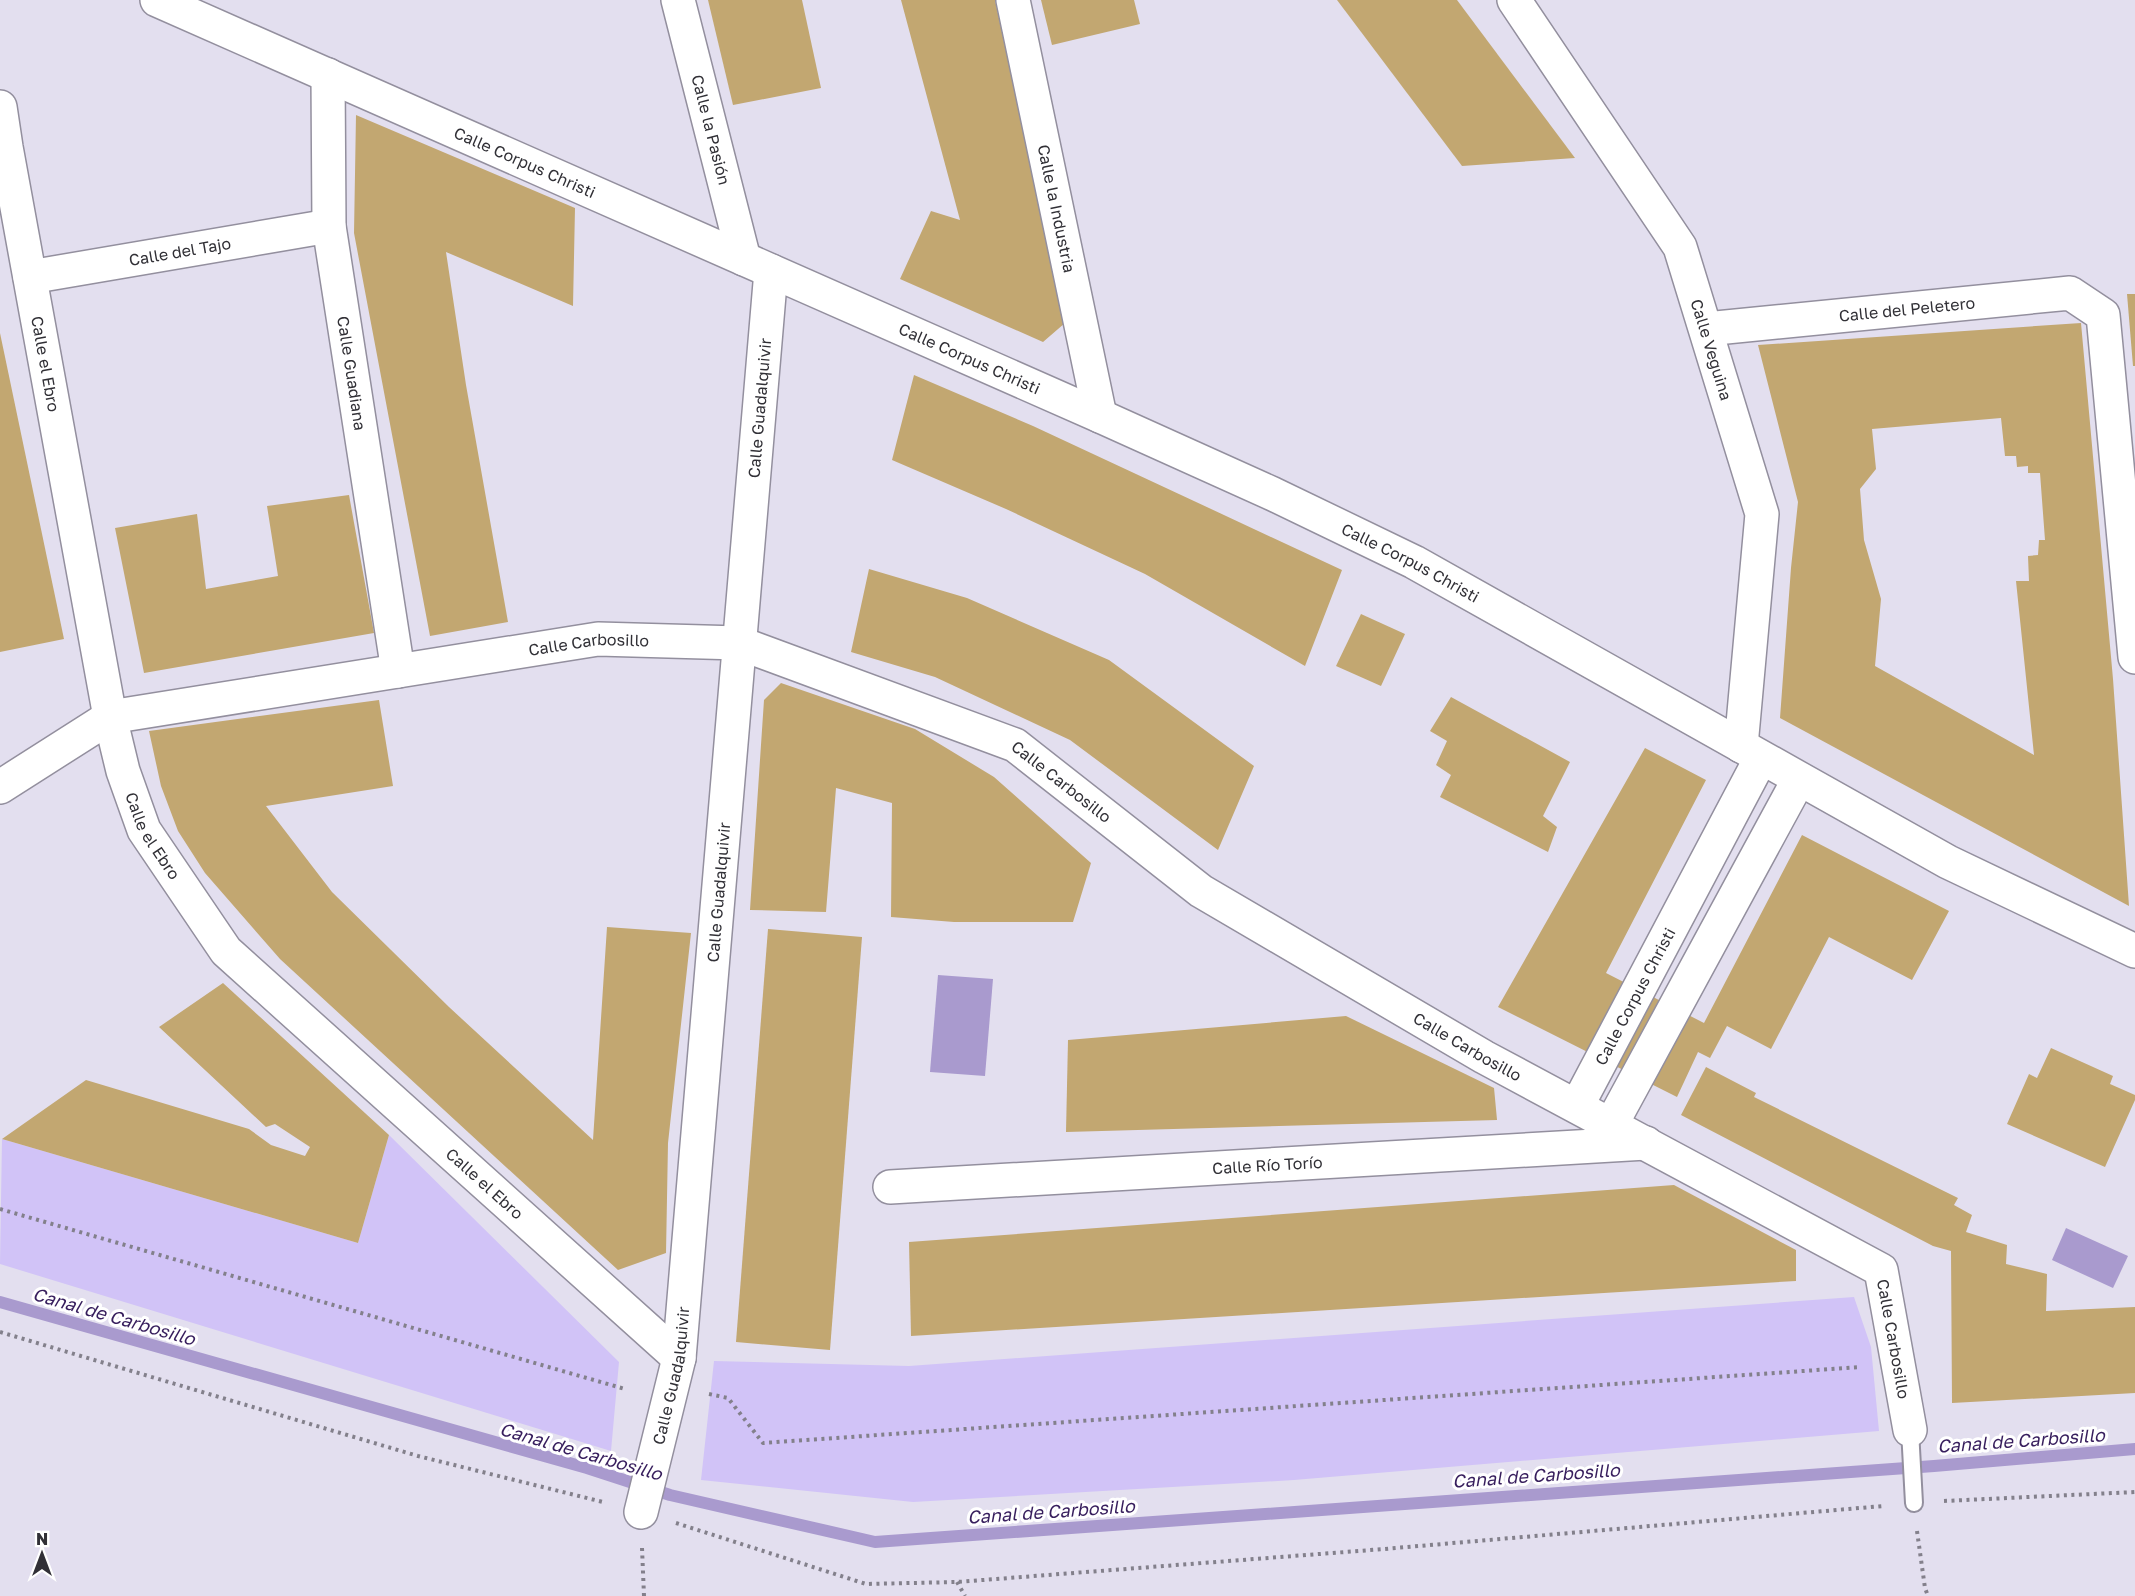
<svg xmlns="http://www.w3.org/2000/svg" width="2135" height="1596" font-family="'Golos Text',sans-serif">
<rect width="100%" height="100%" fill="#e3dfef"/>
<g fill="#d1c3f7">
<path d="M 389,1135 L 619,1362 L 611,1451 L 0,1264 L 2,1139 L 358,1243 Z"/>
<path d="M 1854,1297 L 1871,1347 L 1879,1431 L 1294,1480 L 913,1502 L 701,1480 L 714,1361 L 909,1366 Z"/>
</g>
<g fill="#a99ace">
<path d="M 938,975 L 993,979 L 985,1076 L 930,1072 Z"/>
<path d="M 2066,1228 L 2128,1256 L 2113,1288 L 2052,1260 Z"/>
</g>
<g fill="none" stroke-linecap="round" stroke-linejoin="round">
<path stroke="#a99ace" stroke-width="12" d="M 0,1302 L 587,1468 L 670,1495 L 875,1542 L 1934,1466 L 2135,1449"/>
</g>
<g fill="#c2a771" fill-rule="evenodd">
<path d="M 708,0 L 802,0 L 821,88 L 733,105 Z"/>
<path d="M 901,0 L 995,0 L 1065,323 L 1043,342 L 900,279 L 931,211 L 960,220 Z"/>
<path d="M 1041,0 L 1134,0 L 1140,24 L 1052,45 Z"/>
<path d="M 1337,0 L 1457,0 L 1575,158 L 1462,166 Z"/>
<path d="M 356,115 L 575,208 L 573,306 L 446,252 L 466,385 L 508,622 L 430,636 L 354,233 Z"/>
<path d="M 2127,294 L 2135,294 L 2135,366 L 2133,366 Z"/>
<path d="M 2081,323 L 2113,679 L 2129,906 L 1780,718 L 1791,568 L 1798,502 L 1758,345 ZM 2001,418 L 2005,456 L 2016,456 L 2017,467 L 2028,466 L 2028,473 L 2040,473 L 2045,540 L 2039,540 L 2038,555 L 2028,556 L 2029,581 L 2016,581 L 2034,755 L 1875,666 L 1881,599 L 1864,540 L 1860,489 L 1876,469 L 1872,429 Z"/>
<path d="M 0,333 L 64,639 L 0,652 Z"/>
<path d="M 914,375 L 1033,426 L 1342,570 L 1305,666 L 1145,574 L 1006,509 L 892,460 Z"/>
<path d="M 349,495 L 374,633 L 144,673 L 115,528 L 197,514 L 206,589 L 278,576 L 267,506 Z"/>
<path d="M 869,569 L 967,598 L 1109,660 L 1254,766 L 1218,850 L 1070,740 L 935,677 L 851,652 Z"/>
<path d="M 1361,614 L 1405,634 L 1381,686 L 1336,666 Z"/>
<path d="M 781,683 L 915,729 L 994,777 L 1091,863 L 1073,922 L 954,922 L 891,917 L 892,803 L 836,788 L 826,912 L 750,910 L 764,700 Z"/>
<path d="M 1451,697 L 1570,762 L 1543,816 L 1557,827 L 1548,852 L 1440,797 L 1451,775 L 1436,765 L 1447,741 L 1430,731 Z"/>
<path d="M 379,700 L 393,786 L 266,806 L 332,892 L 449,1007 L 593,1140 L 607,927 L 691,933 L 668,1143 L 666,1253 L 618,1270 L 280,959 L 205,873 L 178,831 L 161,786 L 149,731 Z"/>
<path d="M 1645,748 L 1706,780 L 1606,973 L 1704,1023 L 1802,835 L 1949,911 L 1912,980 L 1829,937 L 1771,1049 L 1727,1026 L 1710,1058 L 1698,1052 L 1677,1097 L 1498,1007 Z"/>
<path d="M 768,929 L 862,937 L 830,1350 L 736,1342 Z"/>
<path d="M 223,983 L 389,1135 L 358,1243 L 2,1139 L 86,1080 L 249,1129 L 271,1145 L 305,1156 L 310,1147 L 275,1124 L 266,1127 L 159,1027 Z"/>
<path d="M 1346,1016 L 1494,1088 L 1497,1120 L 1066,1132 L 1068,1040 Z"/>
<path d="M 2051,1048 L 2113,1076 L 2110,1084 L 2135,1095 L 2135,1100 L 2105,1167 L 2007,1124 L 2029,1074 L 2037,1078 Z"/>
<path d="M 1706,1067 L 1756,1093 L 1754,1097 L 1958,1198 L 1954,1205 L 1972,1215 L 1966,1232 L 2007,1245 L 2006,1264 L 2047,1274 L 2046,1311 L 2135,1307 L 2135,1393 L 1952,1403 L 1951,1251 L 1933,1246 L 1681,1115 Z"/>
<path d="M 1674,1185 L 1796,1250 L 1796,1281 L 911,1336 L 909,1242 Z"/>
</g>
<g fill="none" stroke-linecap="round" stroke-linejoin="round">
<g stroke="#938f9e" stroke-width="20">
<path id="lane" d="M 1910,1430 L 1914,1503"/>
</g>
<g stroke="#938f9e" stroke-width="36">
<g id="street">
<path id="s1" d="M 678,0 L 744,259"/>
<path id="s2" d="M 1013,0 L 1100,416"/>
<path id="s3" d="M 1514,0 L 1680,247 L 1762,514 L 1741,746"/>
<path id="s4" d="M 328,75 L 329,226 L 398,671"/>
<path id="s5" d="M 0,107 L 6,147 L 110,717 L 123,771 L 144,830 L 226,951 L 679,1358"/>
<path id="s6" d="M 30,277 L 329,226"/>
<path id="s7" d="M 1706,329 L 2070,293 L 2103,315 L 2135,657"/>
<path id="s8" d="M 0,787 L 110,717 L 598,639 L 739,643 L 1015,745 L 1201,891 L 1484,1057 L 1881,1270 L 1910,1430"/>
<path id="s9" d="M 1577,1106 L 1761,758"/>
<path d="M 1611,1125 L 1799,779"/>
<path id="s10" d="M 890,1187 L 1646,1143"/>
<path id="s11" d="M 641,1512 L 679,1358 L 771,271"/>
</g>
</g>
<g stroke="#938f9e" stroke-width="36">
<g id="secondary">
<path id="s12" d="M 157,0 L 1100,416 L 1273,494 L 1414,562 L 1948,862 L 2135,951"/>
</g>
</g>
<g stroke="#83808b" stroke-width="4" stroke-dasharray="3 4.5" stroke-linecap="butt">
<path d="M 0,1209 L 625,1389"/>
<path d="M 0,1332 L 418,1456 L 603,1502"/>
<path d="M 709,1394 L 728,1398 L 763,1443 L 1861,1367"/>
<path d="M 1944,1501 L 2135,1492"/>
<path d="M 676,1523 L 866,1584 L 957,1582 L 1384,1549 L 1883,1506"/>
<path d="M 1917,1531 L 1925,1588 L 1928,1596"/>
<path d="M 642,1548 L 644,1596"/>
<path d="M 957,1582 L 965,1596"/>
</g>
<use href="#lane" stroke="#fff" stroke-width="16"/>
<use href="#street" stroke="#fff" stroke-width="33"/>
<use href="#secondary" stroke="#fff" stroke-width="33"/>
</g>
<g text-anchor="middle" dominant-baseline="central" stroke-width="6" stroke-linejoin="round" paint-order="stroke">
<g font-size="16" fill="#313036" stroke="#fff">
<text stroke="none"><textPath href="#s1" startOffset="134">Calle la Pasión</textPath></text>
<text stroke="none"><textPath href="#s12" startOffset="402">Calle Corpus Christi</textPath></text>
<text stroke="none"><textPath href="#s2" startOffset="213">Calle la Industria</textPath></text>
<text stroke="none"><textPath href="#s6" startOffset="152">Calle del Tajo</textPath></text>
<text stroke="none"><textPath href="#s7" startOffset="202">Calle del Peletero</textPath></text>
<text stroke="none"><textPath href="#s3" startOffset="405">Calle Veguina</textPath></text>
<text stroke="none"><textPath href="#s12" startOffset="888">Calle Corpus Christi</textPath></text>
<text stroke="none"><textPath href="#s5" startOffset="261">Calle el Ebro</textPath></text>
<text stroke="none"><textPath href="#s4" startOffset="300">Calle Guadiana</textPath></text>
<text stroke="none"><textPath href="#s11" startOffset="1112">Calle Guadalquivir</textPath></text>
<text stroke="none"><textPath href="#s12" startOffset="1374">Calle Corpus Christi</textPath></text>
<text stroke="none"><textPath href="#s8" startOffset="615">Calle Carbosillo</textPath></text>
<text stroke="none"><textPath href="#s8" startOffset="1119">Calle Carbosillo</textPath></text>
<text stroke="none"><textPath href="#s5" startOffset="747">Calle el Ebro</textPath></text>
<text stroke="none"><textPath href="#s11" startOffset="626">Calle Guadalquivir</textPath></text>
<text stroke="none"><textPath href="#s9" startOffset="124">Calle Corpus Christi</textPath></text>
<text stroke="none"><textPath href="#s8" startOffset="1605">Calle Carbosillo</textPath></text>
<text stroke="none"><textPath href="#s10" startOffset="378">Calle Río Torío</textPath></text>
<text stroke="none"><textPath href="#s5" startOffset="1232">Calle el Ebro</textPath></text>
<text stroke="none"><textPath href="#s8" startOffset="2145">Calle Carbosillo</textPath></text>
<text stroke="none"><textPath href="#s11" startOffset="140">Calle Guadalquivir</textPath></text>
</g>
<g font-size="18" font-style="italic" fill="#371e5d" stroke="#fff">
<text transform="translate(114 1316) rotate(16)">Canal de Carbosillo</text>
<text transform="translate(2021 1440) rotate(-4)">Canal de Carbosillo</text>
<text transform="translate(581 1451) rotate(16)">Canal de Carbosillo</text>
<text transform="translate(1536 1475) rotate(-4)">Canal de Carbosillo</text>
<text transform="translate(1051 1511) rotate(-4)">Canal de Carbosillo</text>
</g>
</g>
<g transform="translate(42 1554)" stroke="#ffffff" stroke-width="4.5" paint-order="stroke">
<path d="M0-4.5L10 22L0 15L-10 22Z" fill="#313036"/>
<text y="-9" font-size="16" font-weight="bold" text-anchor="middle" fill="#313036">N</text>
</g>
</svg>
